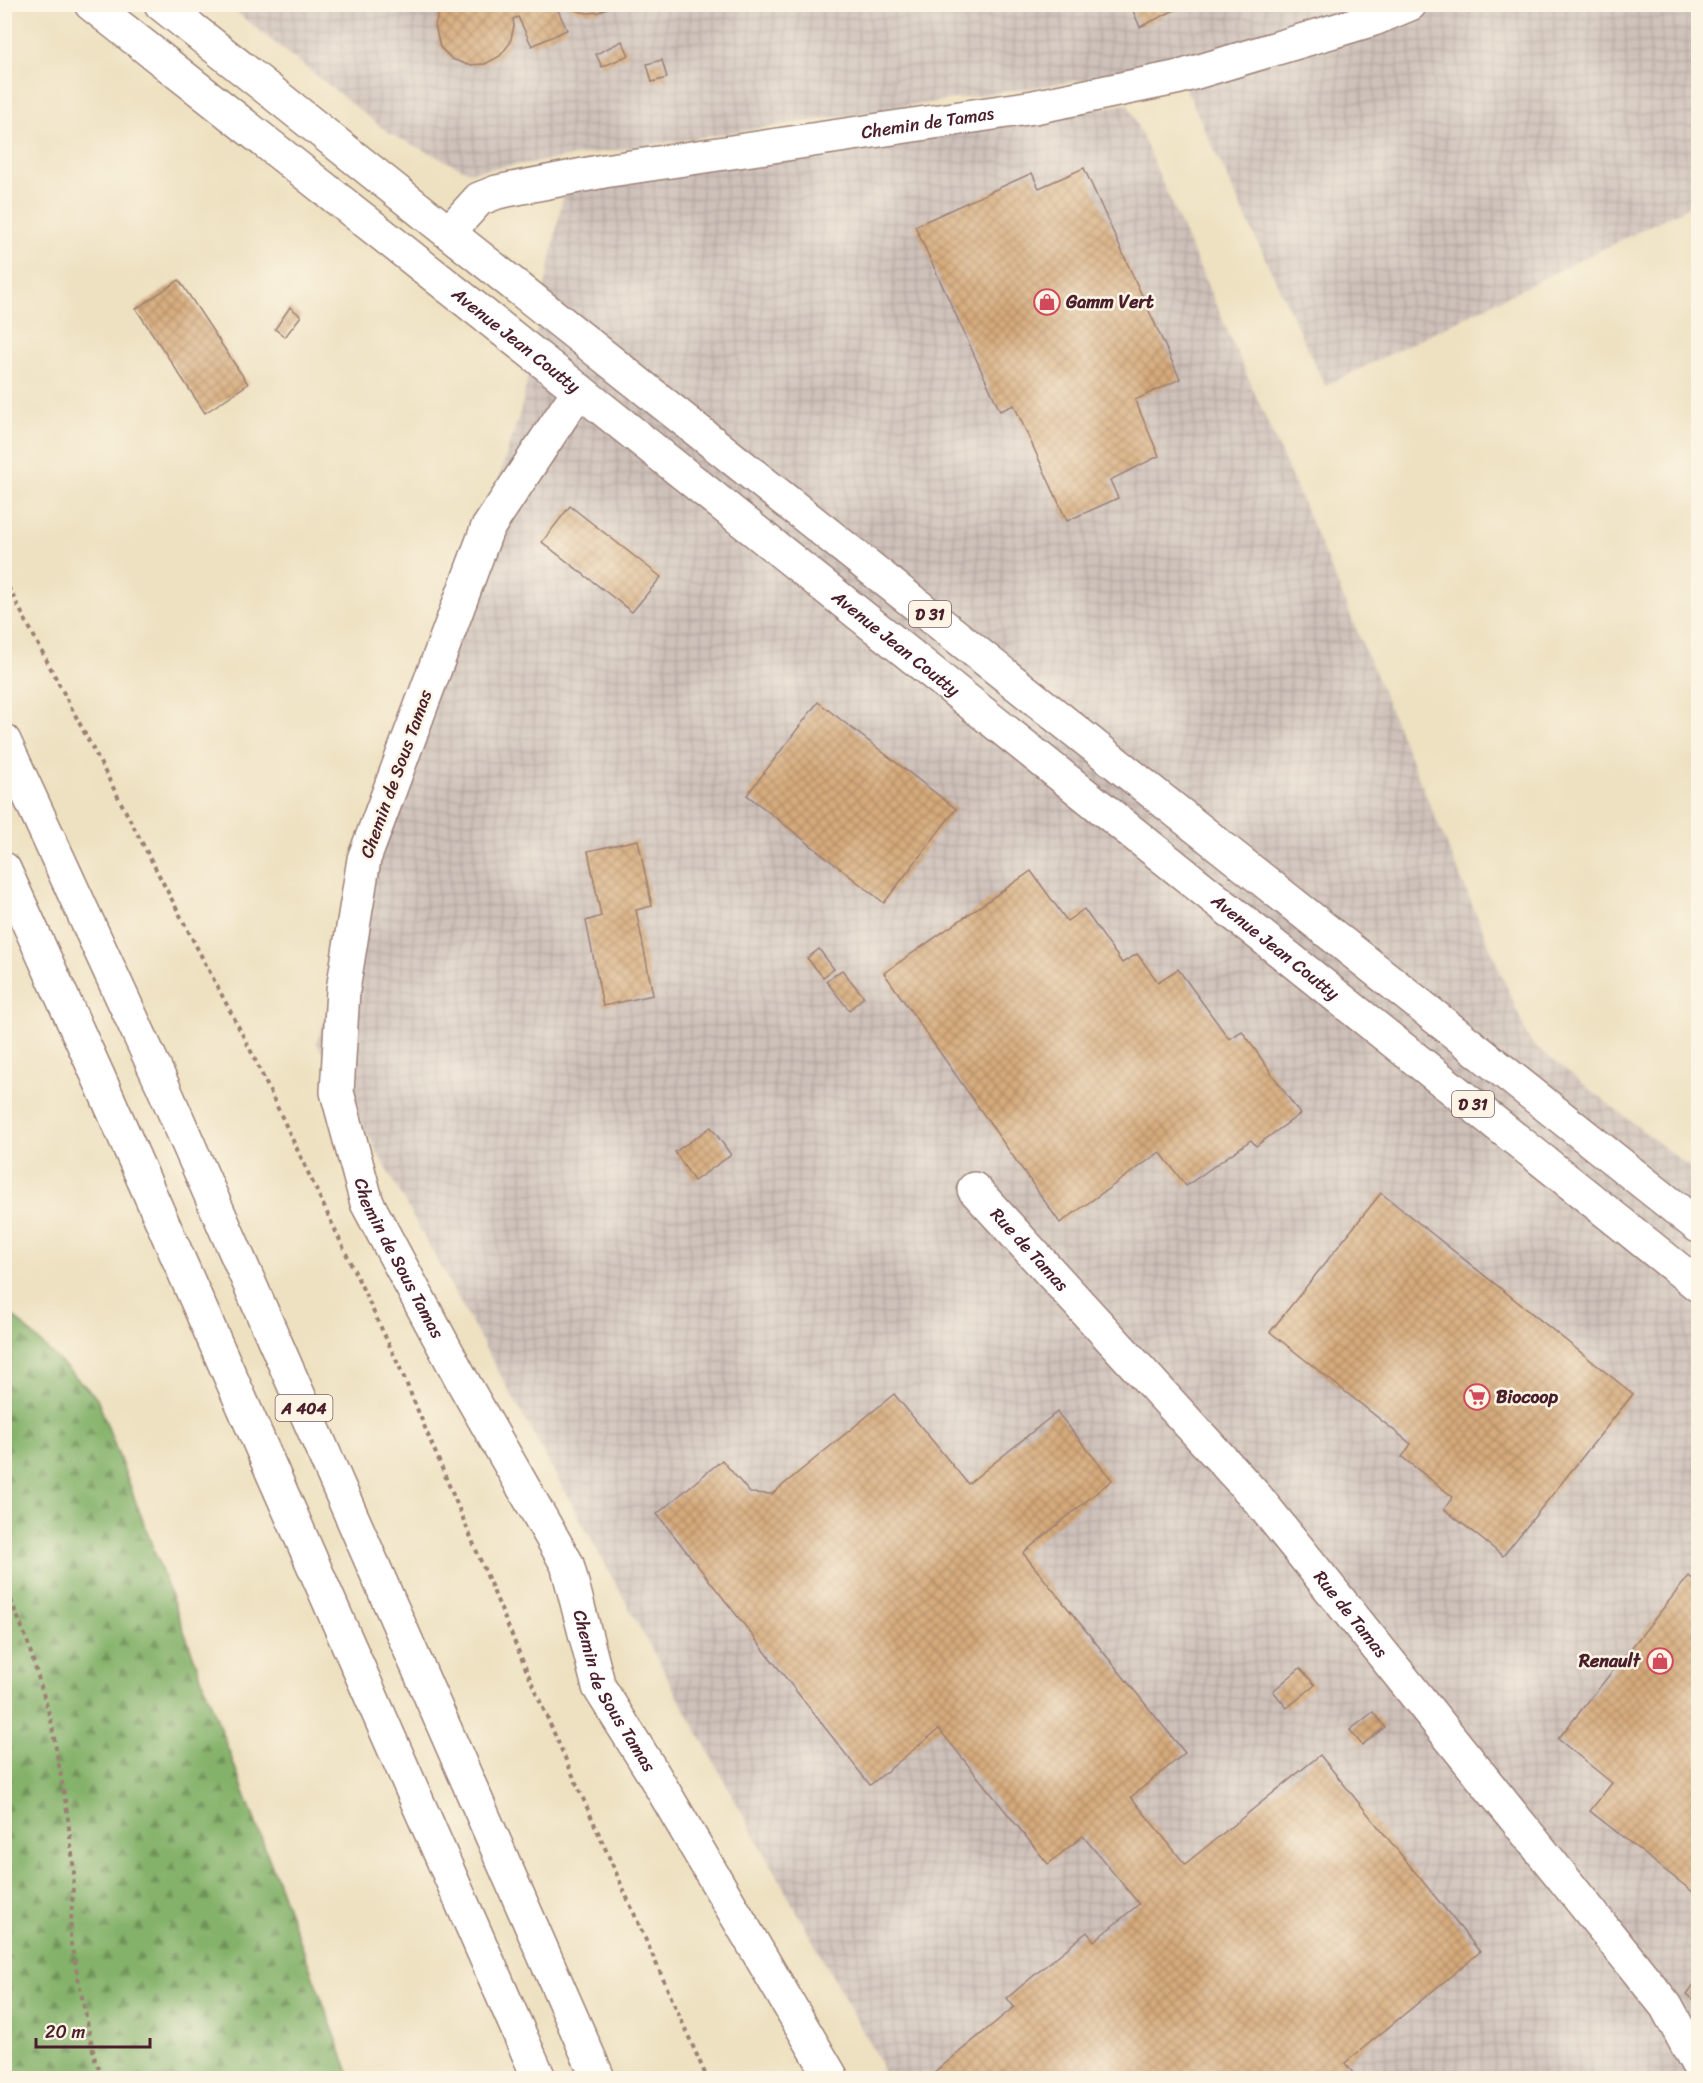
<svg xmlns="http://www.w3.org/2000/svg" width="1703" height="2083" font-family="Sriracha,sans-serif">
<defs>
<pattern id="industrial-grid" width="8" height="8" patternUnits="userSpaceOnUse" patternTransform="scale(1.5)"><rect width="8" height="8" fill="#cec1ba"/><path d="M0 4h8M4 0v8" fill="none" stroke="#b2a5a0"/></pattern>
<pattern id="forest-firs" width="22" height="20" patternUnits="userSpaceOnUse" patternTransform="scale(1.5)"><rect width="22" height="20" fill="#84b26b"/><path d="M5 1l3.5 6h-7zM16 11l3.5 6h-7z" fill="#6e9058"/></pattern>
<pattern id="building-cross-hatch" width="8" height="8" patternUnits="userSpaceOnUse" patternTransform="scale(1.5)"><rect width="8" height="8" fill="#d6ab7c"/><path d="M0 0l8 8M0 8l8-8" fill="none" stroke="#b08b66"/></pattern>
</defs>
<rect width="100%" height="100%" fill="#fcf5e5"/>
<filter id="ink" filterUnits="userSpaceOnUse"><feTurbulence type="fractalNoise" baseFrequency=".0167" numOctaves="2"/><feDisplacementMap in="SourceGraphic" scale="12" xChannelSelector="R" yChannelSelector="G"/><feConvolveMatrix kernelMatrix="1 2 1 2 8 2 1 2 1" color-interpolation-filters="sRGB"/></filter>
<filter id="wash" filterUnits="userSpaceOnUse"><feTurbulence type="fractalNoise" baseFrequency=".008" numOctaves="4" result="noise"/><feDisplacementMap in="SourceGraphic" scale="24" xChannelSelector="R" yChannelSelector="G"/><feGaussianBlur stdDeviation="1.35" result="paint"/><feColorMatrix in="noise" values="0 0 0 0 0 0 0 0 0 0 0 0 0 0 0 0 0 1.4 0 .05"/><feComposite in="paint" operator="in"/></filter>
<g filter="url(#wash)">
<rect width="100%" height="100%" fill="#eee1c1"/>
<g fill="url(#industrial-grid)">
<path d="M 227,5 L 1698,5 L 1698,202 L 1325,386 L 1175,66 L 469,172 L 390,134 Z"/>
<path d="M 1128,104 L 1309,517 L 1530,1042 L 1698,1174 L 1698,2078 L 886,2078 L 877,2057 L 317,1043 L 522,406 L 565,186 Z"/>
</g>
<path fill="url(#forest-firs)" stroke="#67684b" stroke-width="1.5" d="M 4,1307 L 97,1398 L 351,2078 L 5,2078 Z"/>
<g id="blocks">
<g fill="url(#building-cross-hatch)">
<path d="M 441,4 L 555,4 L 567,30 L 532,46 L 518,17 L 513,19 L 514,26 L 510,43 L 500,56 L 485,64 L 468,65 L 452,59 L 440,47 L 435,25 Z"/>
<path d="M 566,4 L 615,4 L 599,12 L 588,13 L 577,11 Z"/>
<path d="M 1130,4 L 1187,4 L 1140,27 Z"/>
<path d="M 622,41 L 629,55 L 602,67 L 596,54 Z"/>
<path d="M 662,60 L 667,78 L 652,82 L 647,64 Z"/>
<path d="M 1084,168 L 1180,379 L 1135,400 L 1159,456 L 1110,480 L 1118,498 L 1067,521 L 1014,405 L 1000,411 L 915,226 L 1032,173 L 1039,188 Z"/>
<path d="M 179,280 L 248,384 L 205,413 L 136,309 Z"/>
<path d="M 290,307 L 301,316 L 285,337 L 275,329 Z"/>
<path d="M 570,506 L 661,577 L 632,612 L 542,542 Z"/>
<path d="M 818,702 L 956,809 L 884,903 L 747,795 Z"/>
<path d="M 638,840 L 652,906 L 636,910 L 653,995 L 603,1006 L 586,921 L 601,916 L 588,851 Z"/>
<path d="M 1031,871 L 1067,921 L 1084,909 L 1122,963 L 1137,954 L 1158,982 L 1178,969 L 1229,1039 L 1242,1031 L 1300,1114 L 1256,1146 L 1251,1140 L 1186,1186 L 1160,1152 L 1060,1223 L 884,973 Z"/>
<path d="M 819,949 L 834,969 L 823,977 L 807,958 Z"/>
<path d="M 842,970 L 864,997 L 849,1010 L 826,981 Z"/>
<path d="M 711,1127 L 731,1155 L 694,1181 L 675,1152 Z"/>
<path d="M 1381,1193 L 1633,1394 L 1503,1556 L 1444,1509 L 1453,1497 L 1402,1457 L 1411,1444 L 1270,1332 Z"/>
<path d="M 894,1394 L 968,1484 L 1057,1412 L 1112,1480 L 1023,1553 L 1185,1753 L 1131,1797 L 1185,1864 L 1320,1755 L 1480,1952 L 1345,2063 L 1357,2078 L 941,2078 L 935,2072 L 1014,2007 L 1007,1998 L 1043,1968 L 1087,1932 L 1094,1941 L 1139,1904 L 1083,1836 L 1048,1864 L 939,1729 L 870,1785 L 657,1514 L 722,1460 L 750,1493 L 772,1494 Z"/>
<path d="M 1689,1576 L 1698,1584 L 1698,1896 L 1590,1811 L 1612,1783 L 1558,1739 Z"/>
<path d="M 1300,1668 L 1315,1685 L 1287,1708 L 1273,1691 Z"/>
<path d="M 1373,1712 L 1385,1727 L 1362,1745 L 1350,1730 Z"/>
<path d="M 1698,1979 L 1698,2003 L 1687,1994 Z"/>
</g>
</g>
</g>
<g filter="url(#ink)">
<use href="#blocks" fill-opacity="0" stroke="#9c8076" stroke-width="1.5"/>
<g fill="none" stroke-linecap="round" stroke-linejoin="round">
<g stroke="#9c8076" stroke-width="36">
<g id="minor">
<path id="s1" d="M 449,232 L 479,199 L 497,192 L 604,171 L 1034,107 L 1180,77 L 1374,19 L 1410,4"/>
<path id="s2" d="M 579,390 L 487,529 L 364,859 L 343,990 L 337,1092 L 367,1203 L 463,1382 L 567,1564 L 599,1687 L 651,1770 L 832,2078"/>
<path id="s3" d="M 974,1189 L 1258,1499 L 1666,2006 L 1698,2065"/>
</g>
</g>
<g stroke="#9c8076" stroke-width="36">
<g id="major">
<path id="s4" d="M 91,4 L 579,390 L 1698,1285"/>
<path d="M 161,4 L 1698,1226"/>
</g>
</g>
<g stroke="#9c8076" stroke-width="36">
<g id="highway">
<path d="M 4,741 L 162,1084 L 598,2078"/>
<path d="M 4,869 L 98,1076 L 539,2078"/>
</g>
</g>
<g stroke="#9c8076" stroke-width="4" stroke-dasharray="4.5 4.5" stroke-linecap="butt">
<path d="M 4,579 L 249,1047 L 400,1368 L 531,1681 L 707,2078"/>
<path d="M 4,1583 L 27,1640 L 51,1720 L 67,1811 L 74,1871 L 70,1939 L 95,2060 L 103,2078"/>
</g>
<use href="#minor" stroke="#fff" stroke-width="33"/>
<use href="#major" stroke="#fff" stroke-width="33"/>
<use href="#highway" stroke="#fff" stroke-width="33"/>
</g>
</g>
<defs>
<g id="shop-ring" transform="scale(1.35)"><circle r="9.5" fill="#fcf5e5" stroke="#d1495b" stroke-width="1.5"/><path d="M-5-2.5h2.3a2.7 3.5 0 0 1 5.4 0H5L5.5 6h-11ZM-1.5-2.5h3a1.5 2.3 0 0 0-3 0Z" fill="#d1495b"/></g>
<g id="supermarket-ring" transform="scale(1.35)"><circle r="9.5" fill="#fcf5e5" stroke="#d1495b" stroke-width="1.5"/><path d="M-6-5.5h2.5l.6 2H6L4.5 2H-2.5L-4.4-4H-6ZM-1.5 3.2a1.3 1.3 0 1 0 .1 0ZM3 3.2a1.3 1.3 0 1 0 .1 0Z" fill="#d1495b"/></g>
</defs>
<g fill-rule="evenodd">
<use href="#shop-ring" x="1047" y="302"/>
<use href="#supermarket-ring" x="1477" y="1397"/>
<use href="#shop-ring" x="1660" y="1661"/>
</g>
<g text-anchor="middle" dominant-baseline="central" stroke-width="5" stroke-linejoin="round" paint-order="stroke">
<g fill="#fcf5e5" stroke="#7f5f63" stroke-width="1.5">
<rect x="909" y="601" width="42" height="26" rx="4.5"/>
<rect x="1452" y="1091" width="42" height="26" rx="4.5"/>
<rect x="275.5" y="1395" width="57" height="26" rx="4.5"/>
</g>
<g font-size="16" font-weight="bold" fill="#4a1f2b">
<text x="930" y="614">D 31</text>
<text x="1473" y="1104">D 31</text>
<text x="304" y="1408">A 404</text>
</g>
<g font-size="18" fill="#4a1f2b" stroke="#fcf5e5">
<text stroke="none"><textPath href="#s1" startOffset="500">Chemin de Tamas</textPath></text>
<text stroke="none"><textPath href="#s4" startOffset="542">Avenue Jean Coutty</textPath></text>
<text stroke="none"><textPath href="#s4" startOffset="1028">Avenue Jean Coutty</textPath></text>
<text transform="translate(396 774) rotate(-70)">Chemin de Sous Tamas</text>
<text stroke="none"><textPath href="#s4" startOffset="1514">Avenue Jean Coutty</textPath></text>
<text stroke="none"><textPath href="#s3" startOffset="82">Rue de Tamas</textPath></text>
<text stroke="none"><textPath href="#s2" startOffset="932">Chemin de Sous Tamas</textPath></text>
<text stroke="none"><textPath href="#s3" startOffset="568">Rue de Tamas</textPath></text>
<text stroke="none"><textPath href="#s2" startOffset="1418">Chemin de Sous Tamas</textPath></text>
</g>
<g font-size="18" font-weight="bold" fill="#4a1f2b" stroke="#fcf5e5" text-anchor="start">
<text x="1066" y="302">Gamm Vert</text>
<text x="1496" y="1397">Biocoop</text>
<text x="1640" y="1661" text-anchor="end">Renault</text>
</g>
</g>
<rect width="1703" height="2083" fill="none" stroke="#fcf5e5" stroke-width="24"/>
<path d="M36 2038v9h114v-9" fill="none" stroke="#4a1f2b" stroke-width="3"/>
<text x="45" y="2038" font-size="18" fill="#4a1f2b" stroke="#fcf5e5" stroke-width="4.5" paint-order="stroke">20 m</text>
</svg>
